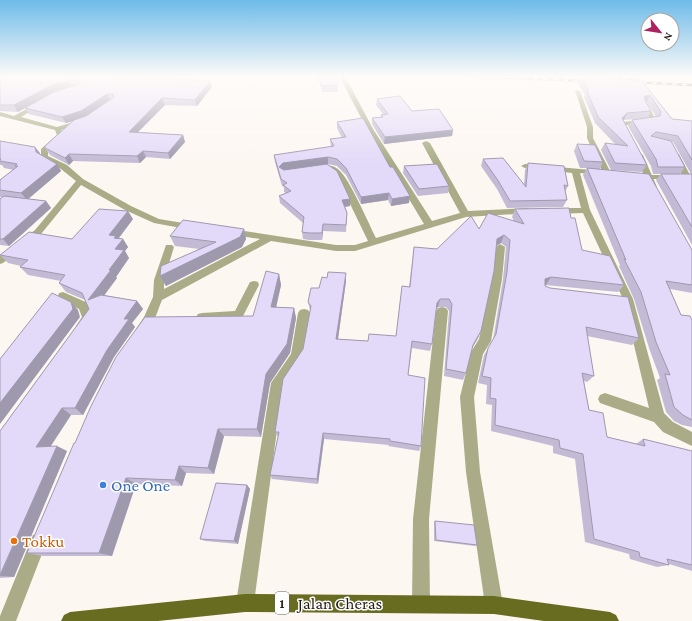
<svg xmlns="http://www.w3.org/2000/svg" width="692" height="621" font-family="'Crimson Pro',serif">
<rect width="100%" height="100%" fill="#fdf7f2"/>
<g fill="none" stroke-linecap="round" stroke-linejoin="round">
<g fill="#a9ac87" fill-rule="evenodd">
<path d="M 673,154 L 679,154 L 680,156 L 691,177 L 690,179 L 645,179 L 644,177 L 648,175 L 682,175 L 672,156 Z"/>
<path d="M 254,281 L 258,282 L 259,285 L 242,318 L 202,321 L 198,320 L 196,317 L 198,314 L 202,313 L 235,311 L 250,282 Z"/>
</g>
<g fill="#a9ac87" fill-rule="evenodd">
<path d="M 339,76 L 345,76 L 373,129 L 432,221 L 460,213 L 422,143 L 426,141 L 430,143 L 468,211 L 528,208 L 532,211 L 531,213 L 466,217 L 355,251 L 336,251 L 271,241 L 162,300 C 158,309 151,337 138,332 L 136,329 L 144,317 L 153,297 L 154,280 L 166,245 L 172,245 L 174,247 L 164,280 L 164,289 L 260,239 L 228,234 L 226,232 L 231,229 L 336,245 L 355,245 L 368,241 L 337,177 L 329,170 L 315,170 L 315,166 C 323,165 333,164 339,170 C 349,178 369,224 376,238 L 424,224 L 367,129 Z"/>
<path d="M 575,90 L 580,91 L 593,127 L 593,138 L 611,173 L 607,175 L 604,174 L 600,175 L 580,173 L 590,210 L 633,299 L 664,413 L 673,422 L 692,432 L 692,446 L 663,432 L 654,422 L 600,403 L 598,399 L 600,395 L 605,393 L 649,408 L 623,299 L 583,213 L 555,214 L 551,211 L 555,208 L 581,208 L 572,173 L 525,168 L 521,166 L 525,164 L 602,171 L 587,138 L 587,127 Z"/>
<path d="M 39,102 L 42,104 L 41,105 L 21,117 L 57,127 L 80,120 L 83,122 L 61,130 L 64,135 L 48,151 L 48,156 L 67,165 L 83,179 L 131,206 L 159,219 L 195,225 L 197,227 L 195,229 L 192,230 L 154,223 L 125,210 L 81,185 L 41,234 L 3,263 L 0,264 L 0,256 L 35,230 L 76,181 L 61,169 L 41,157 L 41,149 L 57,135 L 55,130 L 0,116 L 0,112 L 14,116 Z"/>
<path d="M 645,102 L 648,104 L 656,121 L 653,123 L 626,125 L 631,135 L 626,136 L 620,125 L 622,122 L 650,119 L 642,104 Z"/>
<path d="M 636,153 L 639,153 L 643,155 L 657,187 L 656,189 L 653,189 L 649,187 L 635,155 Z"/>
<path d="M 500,244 L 505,247 L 502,279 L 491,341 L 483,354 L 474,397 L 480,472 L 503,605 L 500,611 L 494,614 L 488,611 L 485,605 L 466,472 L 460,397 L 471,352 L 479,339 L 492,279 L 495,247 Z"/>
<path d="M 63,292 L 88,303 L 94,318 C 90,325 86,332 78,329 L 76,326 L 82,317 L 79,309 L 59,299 L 58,296 L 59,293 Z"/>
<path d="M 442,307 L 446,308 L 448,311 L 429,519 L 430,604 L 427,610 L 421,613 L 415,610 L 412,604 L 413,519 L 436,311 L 438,308 Z"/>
<path d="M 304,309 L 308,310 L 310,313 L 303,356 L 283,385 L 254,603 L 251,609 L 245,612 L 239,609 L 236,603 L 271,383 L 291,354 L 298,313 L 300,310 Z"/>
<path d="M 39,533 L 45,535 L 47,541 L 16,621 L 0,621 L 0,616 L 33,535 Z"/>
</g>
<path fill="#686c21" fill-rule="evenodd" d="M 245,594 L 494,596 L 610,612 L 616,615 L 619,621 L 544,621 L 494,614 L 245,612 L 158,621 L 61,621 L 64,615 L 70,612 Z"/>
<g stroke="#4f473e" stroke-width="2.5">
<g id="rail">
<path d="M 463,76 L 590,81"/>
<path d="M 592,78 L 638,79"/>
<path d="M 632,82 L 692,85"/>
</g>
</g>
<use href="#rail" stroke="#fff" stroke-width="1.5" stroke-dasharray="5" stroke-linecap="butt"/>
</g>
<g fill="#c3bbd6">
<path d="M 0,76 L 210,81 L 212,87 L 197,106 L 165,105 L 138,132 L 183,135 L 185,142 L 170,159 L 146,157 L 140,163 L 73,161 L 69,165 L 50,155 L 45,148 L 72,121 L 66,123 L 29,114 L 25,108 L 75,86 L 55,91 L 18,112 L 0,111 Z"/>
<path d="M 318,76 L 336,76 L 338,85 L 338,92 L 322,92 Z"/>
<path d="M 581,77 L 642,81 L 672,119 L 692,121 L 692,245 L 656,180 L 661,174 L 691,174 L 673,142 L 671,142 L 685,167 L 680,174 L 653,174 L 651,166 L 628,126 L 632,120 L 656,117 L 647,102 L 646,102 L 651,111 L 648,118 L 624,120 L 623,120 L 647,165 L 642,172 L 611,170 L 601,150 L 605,143 L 616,145 L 595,123 L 584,97 L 585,95 L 578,83 Z"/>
<path d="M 377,99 L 412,111 L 453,130 L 452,136 L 384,144 L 372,124 L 372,118 L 381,117 L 381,115 L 383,114 L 376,105 Z"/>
<path d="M 337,122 L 409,203 L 391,206 L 388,200 L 361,204 L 346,175 L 337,166 L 328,164 L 300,167 L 350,206 L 345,207 L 347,213 L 346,232 L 323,231 L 322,240 L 309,240 L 303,239 L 302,232 L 303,223 L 280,203 L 279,196 L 286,193 L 284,192 L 284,187 L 282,186 L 275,162 L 274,155 L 331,147 L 330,139 L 342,138 L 337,128 Z"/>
<path d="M 0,141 L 35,147 L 40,154 L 57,164 L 61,171 L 28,199 L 46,201 L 51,208 L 9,246 L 0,245 L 0,199 L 2,197 L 0,197 L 0,180 L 14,170 L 4,168 L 2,165 L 0,165 Z"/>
<path d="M 577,144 L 603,162 L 600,169 L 692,250 L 692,293 L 670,289 L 681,315 L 692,320 L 692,427 L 682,425 L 674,421 L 666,412 L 657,380 L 660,378 L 649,348 L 634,299 L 619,266 L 620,265 L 583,175 L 587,168 L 580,168 L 574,151 Z"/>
<path d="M 483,159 L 524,184 L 525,170 L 528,163 L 568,186 L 565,192 L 567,200 L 563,207 L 507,208 L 497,189 L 481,166 Z"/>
<path d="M 404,166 L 449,186 L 448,193 L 418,196 L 403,173 Z"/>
<path d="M 515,209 L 571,218 L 582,250 L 624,285 L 618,292 L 545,285 L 545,286 L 639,338 L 632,345 L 587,336 L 594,376 L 587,382 L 584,381 L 589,410 L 607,437 L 636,444 L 643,439 L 692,451 L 692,571 L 669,564 L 669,565 L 657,567 L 630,559 L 629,554 L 585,542 L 575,459 L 553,453 L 553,446 L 491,431 L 492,405 L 486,404 L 487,385 L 478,383 L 484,355 L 493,340 L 503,279 L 506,247 L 501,243 L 496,245 L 478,338 L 472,347 L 466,373 L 463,380 L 444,376 L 449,311 L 446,307 L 438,307 L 436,308 L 432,344 L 430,351 L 412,348 L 408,375 L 421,446 L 419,451 L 388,446 L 389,445 L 324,439 L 318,484 L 272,479 L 270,475 L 278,437 L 275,432 L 303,349 L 310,310 L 308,302 L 319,288 L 346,281 L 338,339 L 368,341 L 396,336 L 402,286 L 409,287 L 414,247 L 437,249 L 479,229 L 514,221 L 512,217 Z"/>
<path d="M 133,219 L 119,238 L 123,239 L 128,247 L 125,251 L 129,258 L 116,277 L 117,278 L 104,295 L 137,301 L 143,309 L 132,323 L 135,327 L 114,357 L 83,415 L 71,415 L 51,446 L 67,451 L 14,577 L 0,578 L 0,431 L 89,309 L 85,300 L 66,292 L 59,283 L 61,281 L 28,275 L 20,267 L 21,266 L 8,263 L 0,255 L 72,239 Z"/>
<path d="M 244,229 L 246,239 L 242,247 L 166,286 L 160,276 L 199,249 L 175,246 L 170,236 Z"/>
<path d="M 279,274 L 281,285 L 276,307 L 294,308 L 296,318 L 290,353 L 270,383 L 261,437 L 224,436 L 214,474 L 186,473 L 182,486 L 136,484 L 112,556 L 43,556 L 27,553 L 75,443 L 253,316 Z"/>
<path d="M 247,485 L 250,489 L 238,544 L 205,541 L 200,539 Z"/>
<path d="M 435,521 L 477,545 L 475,546 L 434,541 L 434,522 Z"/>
</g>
<g fill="#9f99ae">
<path d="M 70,80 L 73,86 L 55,91 L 18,112 L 14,105 L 52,85 Z"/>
<path d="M 210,81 L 212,87 L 197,106 L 195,100 Z"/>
<path d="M 107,94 L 110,100 L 84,118 L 66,123 L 62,117 Z"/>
<path d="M 650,95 L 647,102 L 642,103 L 645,96 Z"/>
<path d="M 162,98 L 165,105 L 132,138 L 129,132 Z"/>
<path d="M 627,113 L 624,120 L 619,125 L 622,118 Z"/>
<path d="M 453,130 L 452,136 L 384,144 L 385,137 Z"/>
<path d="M 183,135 L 185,142 L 170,159 L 168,153 Z"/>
<path d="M 35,147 L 40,153 L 40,158 L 36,152 Z"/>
<path d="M 143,151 L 146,157 L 140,163 L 137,156 Z"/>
<path d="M 69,154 L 73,161 L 69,165 L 65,158 Z"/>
<path d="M 328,157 L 328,164 L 284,170 L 279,167 L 283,163 Z"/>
<path d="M 57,164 L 61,171 L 27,200 L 21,193 Z"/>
<path d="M 389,193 L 388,200 L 361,204 L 361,197 Z"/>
<path d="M 410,196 L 409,203 L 391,206 L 392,199 Z"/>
<path d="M 350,199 L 350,206 L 342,207 L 342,200 Z"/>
<path d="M 46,201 L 51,208 L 9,246 L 3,239 Z"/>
<path d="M 128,211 L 133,219 L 118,239 L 123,239 L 128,247 L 125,251 L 129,258 L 116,277 L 117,278 L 95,308 L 88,300 L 109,270 L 115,249 L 109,235 Z"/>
<path d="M 323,224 L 323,231 L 322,240 L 322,233 Z"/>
<path d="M 244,229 L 246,239 L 242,247 L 166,286 L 160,276 Z"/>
<path d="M 504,235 L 501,243 L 494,247 L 497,239 Z"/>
<path d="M 346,273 L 346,281 L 337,346 L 336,339 Z"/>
<path d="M 279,274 L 281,285 L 274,317 L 271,307 Z"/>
<path d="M 551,277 L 546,285 L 541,287 L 545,279 Z"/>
<path d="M 440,299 L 438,307 L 435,310 L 437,303 Z"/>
<path d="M 137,301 L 143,309 L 132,323 L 135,327 L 114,357 L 83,415 L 75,408 L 124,319 Z"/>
<path d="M 71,302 L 78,310 L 80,317 L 0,424 L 0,403 Z"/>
<path d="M 294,308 L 296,318 L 290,353 L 270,383 L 261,437 L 257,429 L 266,374 Z"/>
<path d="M 481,331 L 478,338 L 470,352 L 473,345 Z"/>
<path d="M 62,408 L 71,415 L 46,453 L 36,447 Z"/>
<path d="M 218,429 L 224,436 L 214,474 L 208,468 Z"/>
<path d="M 323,433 L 324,439 L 318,484 L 317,479 Z"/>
<path d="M 57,446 L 67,451 L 14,577 L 0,576 Z"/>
<path d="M 179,466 L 186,473 L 182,486 L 175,480 Z"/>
<path d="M 126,478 L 136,484 L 112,556 L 99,553 Z"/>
<path d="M 247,485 L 250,489 L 238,544 L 234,541 Z"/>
</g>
<g fill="#e3daf9" stroke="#9f99ae">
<path d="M 0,76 L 107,76 L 123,79 L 125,77 L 210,81 L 195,100 L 162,98 L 129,132 L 183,135 L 168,153 L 143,151 L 137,156 L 69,154 L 65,158 L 45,148 L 45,146 L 74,120 L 86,116 L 114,97 L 113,94 L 107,94 L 81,111 L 62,117 L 25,108 L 54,92 L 79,84 L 80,81 L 79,80 L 70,80 L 52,85 L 14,105 L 0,105 Z"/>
<path d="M 319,76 L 336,76 L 338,85 L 321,86 Z"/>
<path d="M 581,77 L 642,81 L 672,119 L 692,121 L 692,160 L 678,136 L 656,132 L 651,136 L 671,141 L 685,167 L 658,167 L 656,159 L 632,120 L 660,116 L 661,112 L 650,95 L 645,96 L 644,98 L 651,111 L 627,113 L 622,118 L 647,165 L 615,163 L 605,143 L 628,146 L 598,117 L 587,91 L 589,91 Z"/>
<path d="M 400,96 L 412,111 L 439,109 L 453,130 L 385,137 L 372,118 L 383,117 L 381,115 L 388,114 L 377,99 Z"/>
<path d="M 363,118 L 390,167 L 393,167 L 410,196 L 392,199 L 389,193 L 361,197 L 346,168 L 337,159 L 328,157 L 283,163 L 279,167 L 284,170 L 327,164 L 337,171 L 350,199 L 342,200 L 347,213 L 346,225 L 323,224 L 322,233 L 309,233 L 302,232 L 304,217 L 279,196 L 291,191 L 283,185 L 287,183 L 281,179 L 274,155 L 334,146 L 330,139 L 346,137 L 337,122 Z"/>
<path d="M 0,141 L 35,147 L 36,152 L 57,164 L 21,193 L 0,190 L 0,180 L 18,166 L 15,166 L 17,164 L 0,161 L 0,160 L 1,159 L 0,159 Z"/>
<path d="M 577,144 L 595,145 L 603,162 L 584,161 Z"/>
<path d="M 503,158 L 526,187 L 528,163 L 564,166 L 568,186 L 564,185 L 567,200 L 510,201 L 499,182 L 483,159 Z"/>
<path d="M 437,164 L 449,186 L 419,189 L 404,166 Z"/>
<path d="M 587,168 L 649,174 L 692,250 L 692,285 L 666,281 L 681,315 L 690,316 L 692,320 L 692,420 L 683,415 L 674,407 L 665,374 L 670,375 L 656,342 L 641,292 L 624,259 L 626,260 Z"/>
<path d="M 661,174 L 692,174 L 692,227 Z"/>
<path d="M 4,196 L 46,201 L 3,239 L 0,239 L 0,199 Z"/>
<path d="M 569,208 L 571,218 L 575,218 L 582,250 L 610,256 L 624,285 L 551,277 L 545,279 L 545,286 L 550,288 L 628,297 L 639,338 L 586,327 L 594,376 L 582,373 L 589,410 L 603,413 L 607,437 L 645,446 L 643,439 L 692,451 L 692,565 L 667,559 L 669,565 L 640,557 L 639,552 L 594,539 L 583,454 L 560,448 L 559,440 L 495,425 L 496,399 L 490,398 L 491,378 L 482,376 L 488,348 L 496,334 L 507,272 L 510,240 L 504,235 L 497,239 L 494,271 L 481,331 L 473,345 L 466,373 L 446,369 L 452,304 L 449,299 L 440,299 L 437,303 L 432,344 L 412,341 L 408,375 L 425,378 L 421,446 L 390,441 L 390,439 L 323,433 L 317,479 L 270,475 L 279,432 L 275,432 L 283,379 L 303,349 L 311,306 L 308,302 L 311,288 L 319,288 L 322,277 L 327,278 L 328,272 L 346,273 L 336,339 L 368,341 L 369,334 L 396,336 L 402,286 L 410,287 L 414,247 L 437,249 L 471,216 L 479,229 L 488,213 L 524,224 L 515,209 Z"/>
<path d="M 99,209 L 128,211 L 109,235 L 116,236 L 114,238 L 123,239 L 115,249 L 124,250 L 109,270 L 111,270 L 88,300 L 101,295 L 137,301 L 124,319 L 129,319 L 107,350 L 75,408 L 62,408 L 36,447 L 57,446 L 0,575 L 0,431 L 89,309 L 82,293 L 59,283 L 65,275 L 20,267 L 28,260 L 0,255 L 29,232 L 72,239 Z"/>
<path d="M 183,220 L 244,229 L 240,237 L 160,276 L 161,266 L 216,242 L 170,236 Z"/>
<path d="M 266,271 L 279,274 L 271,307 L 294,308 L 287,344 L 266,374 L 257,429 L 218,429 L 208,468 L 179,466 L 175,480 L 126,478 L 99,553 L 27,553 L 74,443 L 75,443 L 91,406 L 116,357 L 145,317 L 253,316 Z"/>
<path d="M 52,293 L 71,302 L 73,309 L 0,403 L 0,359 Z"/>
<path d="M 216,483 L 247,485 L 234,541 L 200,539 Z"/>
<path d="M 435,521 L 474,525 L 477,545 L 436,540 Z"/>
</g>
<linearGradient id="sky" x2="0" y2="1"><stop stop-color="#6dbbe9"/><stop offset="0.47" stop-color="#fefbf9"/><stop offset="1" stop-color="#fefbf9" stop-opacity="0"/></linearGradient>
<rect width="692" height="163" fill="url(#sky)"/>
<circle fill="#3f7fe0" stroke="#fff" stroke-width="1.5" cx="103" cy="485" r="4"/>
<circle fill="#e8710a" stroke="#fff" stroke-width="1.5" cx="14" cy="541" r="4"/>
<g text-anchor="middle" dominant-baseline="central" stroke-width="3" stroke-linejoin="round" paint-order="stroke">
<rect fill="#fff" stroke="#66615a" stroke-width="1" x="275" y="592" width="14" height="22" rx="3"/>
<g font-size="13" font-weight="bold" fill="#251d13">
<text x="282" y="603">1</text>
</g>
<g font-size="17" fill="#366cbe" stroke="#fff" text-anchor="start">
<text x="111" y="485">One One</text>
</g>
<g font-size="17" fill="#c56008" stroke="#fff" text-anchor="start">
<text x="22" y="541">Tokku</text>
</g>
<g font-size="17" fill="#251d13" stroke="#fff">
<text x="340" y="603">Jalan Cheras</text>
</g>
</g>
<g transform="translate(660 32) rotate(120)"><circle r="19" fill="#ffffff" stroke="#a8a5a1"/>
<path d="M0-3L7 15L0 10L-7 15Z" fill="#ae215e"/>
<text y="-6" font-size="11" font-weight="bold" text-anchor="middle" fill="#251d13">N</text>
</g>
</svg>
